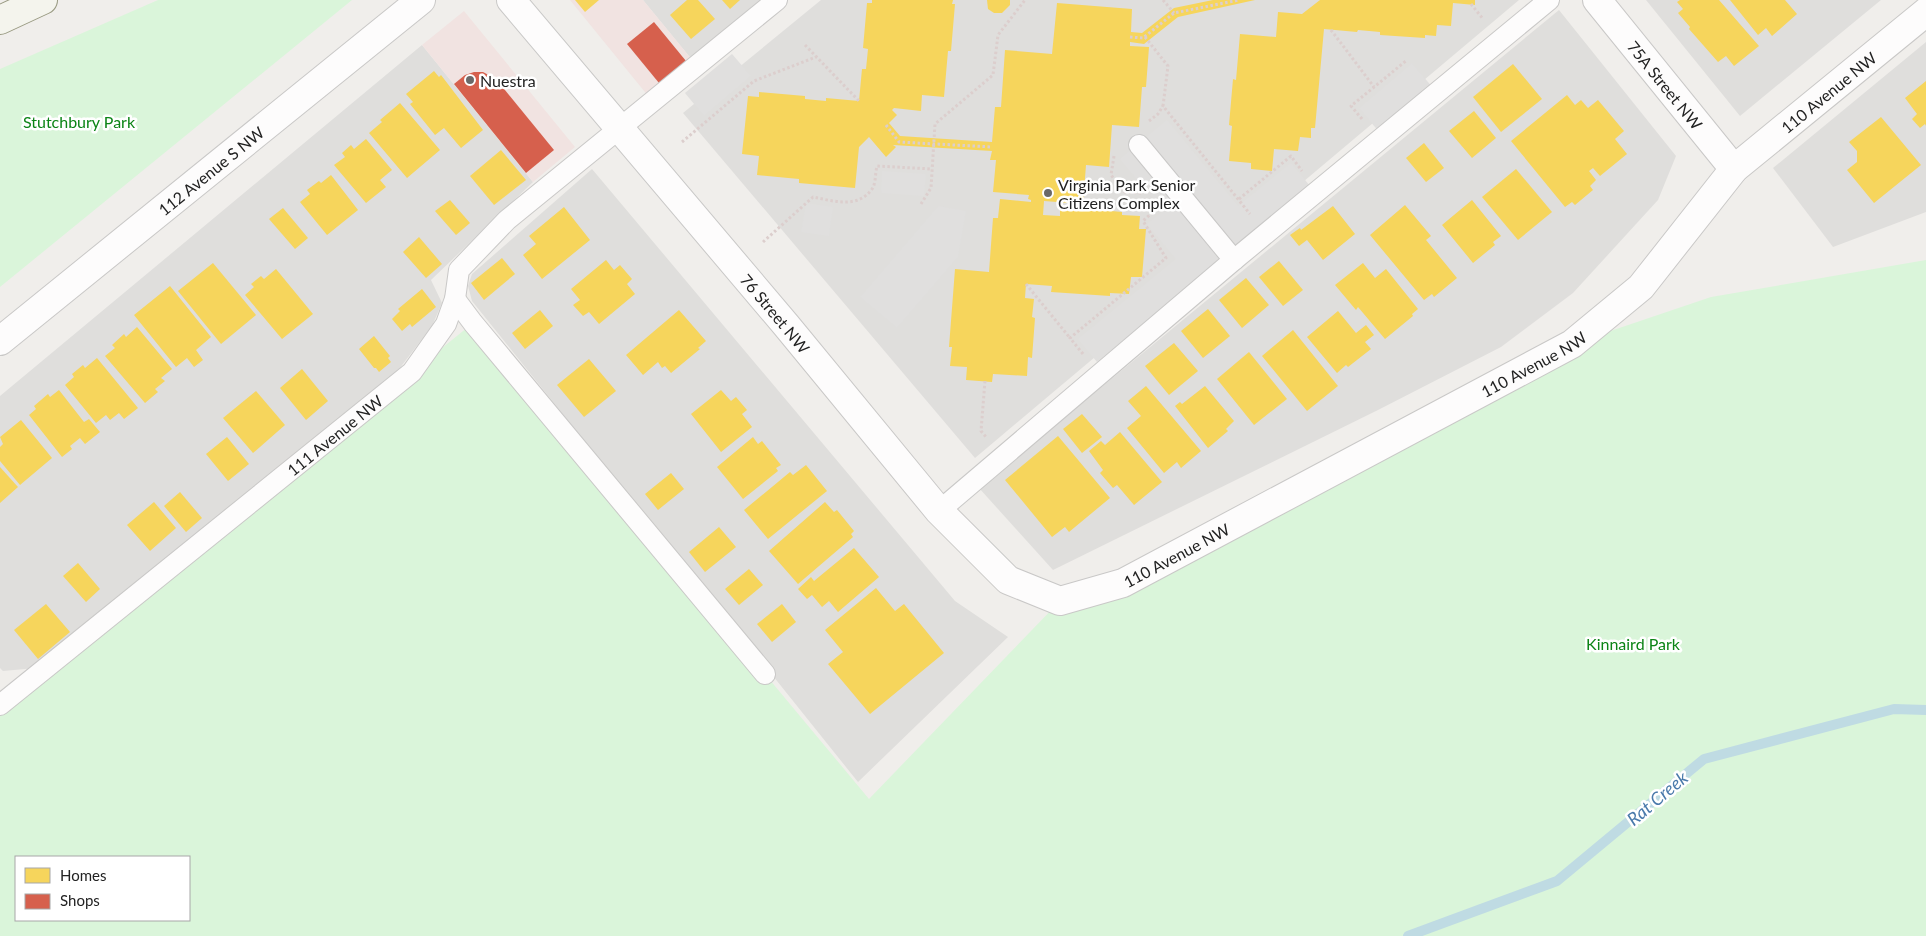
<svg xmlns="http://www.w3.org/2000/svg" width="1926" height="936" font-family="Lato,sans-serif">
<rect width="100%" height="100%" fill="#f0eeeb"/>
<g fill="#dfdedc">
<path d="M 643,0 L 766,0 L 693,61 Z"/>
<path d="M 821,0 L 1519,0 L 975,458 L 683,113 Z"/>
<path d="M 1646,0 L 1881,0 L 1740,116 Z"/>
<path d="M 1559,10 L 1676,156 L 1658,200 L 1573,293 L 1501,347 L 1378,410 L 1053,570 L 979,488 Z"/>
<path d="M 1926,42 L 1926,212 L 1833,247 L 1773,168 Z"/>
<path d="M 422,45 L 533,182 L 431,280 L 442,303 L 432,326 L 396,373 L 36,668 L 3,671 L 0,668 L 0,396 Z"/>
<path d="M 592,169 L 955,601 L 1008,637 L 858,782 L 472,301 L 468,286 L 472,274 Z"/>
</g>
<g fill="#f1e3e1">
<path d="M 570,0 L 643,0 L 693,61 L 649,97 Z"/>
<path d="M 464,11 L 575,147 L 533,182 L 422,45 Z"/>
</g>
<g fill="#daf5da" fill-rule="evenodd">
<path d="M 158,0 L 352,0 L 0,287 L 0,69 Z"/>
<path d="M 1926,260 L 1926,936 L 0,936 L 0,705 L 473,323 L 869,799 L 1060,601 L 1572,344 L 1711,297 ZM 16,857 L 189,857 L 189,920 L 16,920 Z"/>
</g>
<g fill="#e0dfde">
<path d="M 732,54 L 751,76 L 704,116 L 685,93 Z"/>
<path d="M 1412,63 L 1433,88 L 1380,133 L 1359,108 Z"/>
<path d="M 1167,120 L 1238,206 L 1291,163 L 1310,186 L 1097,362 L 1078,339 L 1176,259 L 1147,224 L 1163,211 L 1120,159 Z"/>
<path d="M 882,171 L 926,174 L 924,196 L 881,193 Z"/>
<path d="M 806,203 L 833,207 L 829,236 L 801,232 Z"/>
<path d="M 938,206 L 966,211 L 958,257 L 897,328 L 860,297 Z"/>
</g>
<g fill="#f6d55c">
<path d="M 575,0 L 599,0 L 585,12 Z"/>
<path d="M 687,0 L 698,0 L 715,19 L 691,39 L 670,15 Z"/>
<path d="M 722,0 L 740,0 L 730,9 Z"/>
<path d="M 872,0 L 953,0 L 952,4 L 955,4 L 951,51 L 948,51 L 944,97 L 922,95 L 921,111 L 894,108 L 892,110 L 897,115 L 889,123 L 900,136 L 992,142 L 995,107 L 1001,107 L 1005,50 L 1052,54 L 1057,3 L 1132,9 L 1131,32 L 1142,33 L 1174,8 L 1213,0 L 1255,0 L 1178,17 L 1144,44 L 1130,42 L 1130,46 L 1149,47 L 1146,87 L 1142,87 L 1139,127 L 1112,125 L 1109,167 L 1086,165 L 1083,204 L 1044,201 L 1043,215 L 1060,216 L 1060,209 L 1080,210 L 1080,208 L 1122,212 L 1122,215 L 1140,216 L 1139,229 L 1146,229 L 1142,277 L 1131,277 L 1129,294 L 1110,293 L 1110,296 L 1051,292 L 1052,286 L 1026,284 L 1025,298 L 1034,299 L 1032,317 L 1035,318 L 1032,358 L 1028,357 L 1027,376 L 993,374 L 992,382 L 966,380 L 967,367 L 950,366 L 952,347 L 949,347 L 955,269 L 989,272 L 993,218 L 998,218 L 1000,199 L 1031,202 L 1031,200 L 1028,199 L 1029,195 L 993,192 L 996,160 L 990,160 L 992,151 L 893,145 L 896,147 L 886,157 L 869,137 L 859,147 L 855,188 L 799,183 L 799,179 L 757,175 L 759,156 L 742,154 L 748,96 L 759,97 L 759,92 L 805,96 L 805,99 L 826,101 L 826,98 L 859,101 L 862,69 L 866,69 L 868,49 L 863,48 L 867,3 L 872,3 Z"/>
<path d="M 987,0 L 1010,0 L 1010,5 L 1002,13 L 994,13 L 988,9 Z"/>
<path d="M 1320,0 L 1475,0 L 1475,5 L 1453,3 L 1451,26 L 1437,25 L 1436,36 L 1425,35 L 1425,38 L 1380,35 L 1380,32 L 1358,30 L 1357,32 L 1324,29 L 1315,128 L 1311,128 L 1311,138 L 1300,137 L 1298,151 L 1274,149 L 1272,171 L 1251,169 L 1251,163 L 1229,161 L 1232,126 L 1229,125 L 1233,79 L 1236,80 L 1240,34 L 1276,37 L 1278,12 L 1302,14 Z"/>
<path d="M 1680,0 L 1719,0 L 1759,46 L 1734,66 L 1726,56 L 1718,62 L 1689,29 L 1690,27 L 1678,13 L 1683,9 L 1677,2 Z"/>
<path d="M 1730,0 L 1785,0 L 1797,14 L 1772,36 L 1766,28 L 1758,35 Z"/>
<path d="M 1513,64 L 1542,99 L 1501,132 L 1473,97 Z"/>
<path d="M 434,71 L 439,77 L 441,75 L 483,130 L 461,148 L 444,128 L 435,135 L 410,104 L 413,102 L 406,94 Z"/>
<path d="M 1926,81 L 1926,126 L 1925,124 L 1920,128 L 1912,119 L 1917,114 L 1905,98 Z"/>
<path d="M 1567,95 L 1575,105 L 1581,100 L 1588,108 L 1598,100 L 1624,131 L 1615,139 L 1627,154 L 1600,176 L 1593,168 L 1589,171 L 1596,180 L 1590,186 L 1593,190 L 1575,205 L 1572,202 L 1565,207 L 1511,141 Z"/>
<path d="M 400,103 L 440,150 L 407,178 L 369,133 L 382,122 L 380,120 Z"/>
<path d="M 1474,111 L 1496,138 L 1472,158 L 1449,131 Z"/>
<path d="M 1881,117 L 1921,165 L 1874,203 L 1847,170 L 1857,162 L 1857,151 L 1849,142 Z"/>
<path d="M 366,139 L 392,170 L 380,180 L 386,187 L 366,203 L 334,165 L 345,157 L 342,153 L 351,145 L 354,149 Z"/>
<path d="M 1424,143 L 1444,168 L 1426,182 L 1406,158 Z"/>
<path d="M 501,150 L 526,180 L 494,205 L 470,176 Z"/>
<path d="M 1516,169 L 1552,212 L 1518,240 L 1482,197 Z"/>
<path d="M 331,175 L 358,210 L 327,235 L 300,202 L 310,194 L 307,190 L 319,181 L 321,183 Z"/>
<path d="M 450,200 L 470,223 L 456,235 L 435,211 Z"/>
<path d="M 1472,200 L 1501,236 L 1493,242 L 1495,245 L 1473,263 L 1442,225 Z"/>
<path d="M 1405,205 L 1431,236 L 1426,240 L 1457,278 L 1434,297 L 1432,294 L 1424,300 L 1370,235 Z"/>
<path d="M 1333,206 L 1355,234 L 1323,260 L 1307,240 L 1299,246 L 1290,235 L 1300,228 L 1301,230 Z"/>
<path d="M 564,207 L 590,240 L 542,279 L 523,255 L 536,244 L 529,236 Z"/>
<path d="M 283,208 L 308,238 L 295,249 L 269,219 Z"/>
<path d="M 419,237 L 442,264 L 426,278 L 403,252 Z"/>
<path d="M 502,258 L 515,274 L 484,300 L 471,283 Z"/>
<path d="M 606,260 L 614,270 L 620,265 L 632,279 L 627,284 L 635,294 L 599,324 L 589,312 L 583,316 L 573,305 L 580,300 L 571,289 Z"/>
<path d="M 1279,261 L 1303,290 L 1283,306 L 1259,277 Z"/>
<path d="M 213,263 L 256,315 L 221,344 L 178,291 Z"/>
<path d="M 1363,263 L 1375,278 L 1386,269 L 1418,309 L 1412,314 L 1413,316 L 1385,339 L 1358,307 L 1356,310 L 1335,285 Z"/>
<path d="M 276,269 L 313,314 L 282,339 L 245,295 L 254,287 L 251,284 L 261,276 L 264,279 Z"/>
<path d="M 1246,278 L 1269,305 L 1242,328 L 1219,300 Z"/>
<path d="M 170,286 L 211,337 L 196,350 L 203,360 L 194,367 L 187,358 L 176,367 L 134,315 Z"/>
<path d="M 422,289 L 436,307 L 412,327 L 410,324 L 402,331 L 392,319 L 400,311 L 398,309 Z"/>
<path d="M 1208,309 L 1230,336 L 1203,358 L 1181,331 Z"/>
<path d="M 540,310 L 553,326 L 525,349 L 512,333 Z"/>
<path d="M 679,310 L 706,341 L 698,348 L 700,349 L 671,373 L 665,366 L 662,368 L 658,362 L 643,375 L 626,355 Z"/>
<path d="M 1338,311 L 1356,333 L 1366,325 L 1374,335 L 1365,342 L 1371,349 L 1348,367 L 1346,365 L 1337,373 L 1307,337 Z"/>
<path d="M 137,327 L 172,369 L 161,378 L 165,381 L 155,389 L 158,392 L 145,403 L 105,356 L 115,348 L 112,345 L 124,334 L 126,337 Z"/>
<path d="M 1293,330 L 1338,386 L 1307,411 L 1262,356 Z"/>
<path d="M 374,336 L 390,356 L 388,358 L 391,362 L 379,372 L 376,368 L 374,368 L 359,349 Z"/>
<path d="M 1174,343 L 1198,371 L 1169,395 L 1145,366 Z"/>
<path d="M 1249,352 L 1287,399 L 1254,425 L 1217,379 Z"/>
<path d="M 97,358 L 138,408 L 124,419 L 119,413 L 110,420 L 106,415 L 96,423 L 65,385 L 74,377 L 72,374 L 83,365 L 85,368 Z"/>
<path d="M 589,359 L 616,391 L 584,417 L 557,385 Z"/>
<path d="M 302,369 L 328,401 L 306,420 L 280,388 Z"/>
<path d="M 1146,386 L 1201,451 L 1181,468 L 1177,462 L 1164,473 L 1127,428 L 1141,416 L 1128,401 Z"/>
<path d="M 1205,386 L 1234,421 L 1226,429 L 1228,431 L 1208,448 L 1175,406 L 1180,402 L 1182,404 Z"/>
<path d="M 59,390 L 84,422 L 89,419 L 100,432 L 85,444 L 80,438 L 70,446 L 72,449 L 62,457 L 29,415 L 36,409 L 34,406 L 48,394 L 50,397 Z"/>
<path d="M 721,390 L 731,401 L 736,397 L 747,410 L 742,414 L 752,427 L 721,452 L 691,414 Z"/>
<path d="M 256,391 L 285,425 L 253,453 L 223,418 Z"/>
<path d="M 1082,414 L 1102,437 L 1082,453 L 1063,429 Z"/>
<path d="M 21,420 L 52,458 L 20,485 L 0,461 L 0,447 L 3,444 L 0,437 Z"/>
<path d="M 1120,432 L 1162,482 L 1134,505 L 1117,485 L 1113,488 L 1100,473 L 1103,470 L 1089,451 L 1101,441 L 1105,445 Z"/>
<path d="M 1058,436 L 1110,498 L 1069,532 L 1065,527 L 1052,537 L 1005,480 Z"/>
<path d="M 227,437 L 249,464 L 228,481 L 206,454 Z"/>
<path d="M 753,437 L 758,444 L 762,441 L 781,465 L 776,468 L 778,471 L 743,499 L 717,467 Z"/>
<path d="M 806,465 L 827,491 L 768,539 L 744,510 L 790,472 L 793,475 Z"/>
<path d="M 0,467 L 18,487 L 0,503 Z"/>
<path d="M 671,473 L 684,489 L 658,510 L 645,494 Z"/>
<path d="M 180,492 L 202,518 L 186,532 L 164,506 Z"/>
<path d="M 154,502 L 176,528 L 150,551 L 127,525 Z"/>
<path d="M 825,502 L 834,512 L 837,510 L 854,531 L 851,534 L 853,537 L 798,584 L 769,551 Z"/>
<path d="M 719,527 L 736,547 L 705,572 L 689,552 Z"/>
<path d="M 854,548 L 879,577 L 838,612 L 829,601 L 822,607 L 812,595 L 807,599 L 798,589 L 811,577 L 814,581 Z"/>
<path d="M 78,563 L 100,589 L 86,602 L 63,576 Z"/>
<path d="M 749,569 L 763,585 L 739,605 L 725,589 Z"/>
<path d="M 876,588 L 895,611 L 904,604 L 944,653 L 870,714 L 828,664 L 843,652 L 825,630 Z"/>
<path d="M 46,604 L 70,632 L 38,659 L 14,630 Z"/>
<path d="M 782,604 L 796,622 L 772,642 L 757,624 Z"/>
</g>
<g fill="#d6604d">
<path d="M 654,22 L 686,61 L 659,83 L 627,44 Z"/>
<path d="M 474,72 L 483,72 L 496,79 L 554,150 L 526,173 L 454,84 L 465,75 Z"/>
</g>
<g fill="none" stroke-linecap="round" stroke-linejoin="round">
<path stroke="#bfdbe3" stroke-width="10" d="M 1408,936 L 1557,881 L 1704,759 L 1894,709 L 1926,710"/>
<g stroke="#c9c8c7" stroke-width="22">
<g id="lane">
<path d="M 1139,145 L 1234,260"/>
<path d="M 455,299 L 473,323 L 765,674"/>
<path d="M 939,511 L 1234,260 L 1549,0"/>
<path id="s1" d="M 0,705 L 412,372 L 446,324 L 455,299 L 459,270 L 507,220 L 777,0"/>
</g>
</g>
<g stroke="#c9c8c7" stroke-width="30">
<g id="street">
<path id="s2" d="M 511,0 L 786,325 L 939,511 L 1008,580 L 1060,601 L 1123,583 L 1572,344 L 1641,287 L 1734,169 L 1926,12"/>
<path id="s3" d="M 1597,0 L 1734,169"/>
<path id="s4" d="M 0,341 L 421,0"/>
</g>
</g>
<g stroke="#999a82" stroke-width="30">
<path id="secondary" d="M 0,20 L 43,0"/>
</g>
<g stroke="#dccecd" stroke-width="3" stroke-dasharray="2.5 2.5" stroke-linecap="butt">
<path d="M 1163,0 L 1174,13"/>
<path d="M 1471,4 L 1483,19"/>
<path d="M 1331,30 L 1374,87"/>
<path d="M 1130,37 L 1143,38 L 1174,13 L 1239,0"/>
<path d="M 1145,37 L 1168,66 L 1163,106 L 1250,214"/>
<path d="M 805,45 L 859,101"/>
<path d="M 1362,119 L 1351,106 L 1407,60"/>
<path d="M 1149,121 L 1158,114 L 1163,106"/>
<path d="M 886,125 L 899,142 L 992,147"/>
<path d="M 682,142 L 754,81 L 816,57"/>
<path d="M 1114,156 L 1111,175 L 1125,192 L 1142,193"/>
<path d="M 1239,199 L 1291,156 L 1302,171"/>
<path d="M 921,204 L 931,188 L 935,124 L 993,75 L 998,35 L 1025,0"/>
<path d="M 763,242 L 813,197 C 833,201 858,209 872,189 C 876,184 875,173 877,166 L 932,169"/>
<path d="M 1026,284 L 1070,338"/>
<path d="M 1083,354 L 1070,338 L 1166,258 L 1143,221 L 1156,209"/>
<path d="M 985,381 L 981,431 L 986,437"/>
</g>
<use href="#lane" stroke="#fdfcfc" stroke-width="20"/>
<use href="#street" stroke="#fdfcfc" stroke-width="28"/>
<use href="#secondary" stroke="#f4f4ed" stroke-width="28"/>
</g>
<g fill="#6a6968" stroke="#fff" stroke-width="2">
<circle cx="470" cy="80" r="5"/>
<circle cx="1048" cy="193" r="5"/>
</g>
<g text-anchor="middle" dominant-baseline="central" stroke-width="5" stroke-linejoin="round" paint-order="stroke">
<g font-size="16" fill="#222" stroke="#fff" text-anchor="start">
<text x="480" y="80">Nuestra</text>
<text x="1058" y="184">Virginia Park Senior<tspan x="1058" dy="18">Citizens Complex</tspan></text>
</g>
<g font-size="16" fill="#222" stroke="#fff">
<text stroke="none"><textPath href="#s3" startOffset="109">75A Street NW</textPath></text>
<text stroke="none"><textPath href="#s2" startOffset="1756">110 Avenue NW</textPath></text>
<text stroke="none"><textPath href="#s4" startOffset="271">112 Avenue S NW</textPath></text>
<text stroke="none"><textPath href="#s2" startOffset="410">76 Street NW</textPath></text>
<text stroke="none"><textPath href="#s2" startOffset="1351">110 Avenue NW</textPath></text>
<text stroke="none"><textPath href="#s1" startOffset="430">111 Avenue NW</textPath></text>
<text stroke="none"><textPath href="#s2" startOffset="946">110 Avenue NW</textPath></text>
</g>
<g font-size="16" fill="#0c8416" stroke="#fff">
<text x="79" y="121">Stutchbury Park</text>
<text x="1633" y="643">Kinnaird Park</text>
</g>
<g font-size="18" font-style="italic" fill="#4a7aab" stroke="#fff">
<text transform="translate(1657 798) rotate(-40)">Rat Creek</text>
</g>
</g>
<rect x="15" y="856" width="175" height="65" fill="#ffffff" stroke="#a7a7a7"/>
<rect x="25" y="868" width="25" height="15" fill="#f6d55c" stroke="#a7a7a7"/>
<text x="60" y="881" font-size="15" fill="#222222">Homes</text>
<rect x="25" y="894" width="25" height="15" fill="#d6604d" stroke="#a7a7a7"/>
<text x="60" y="906" font-size="15" fill="#222222">Shops</text>
</svg>
